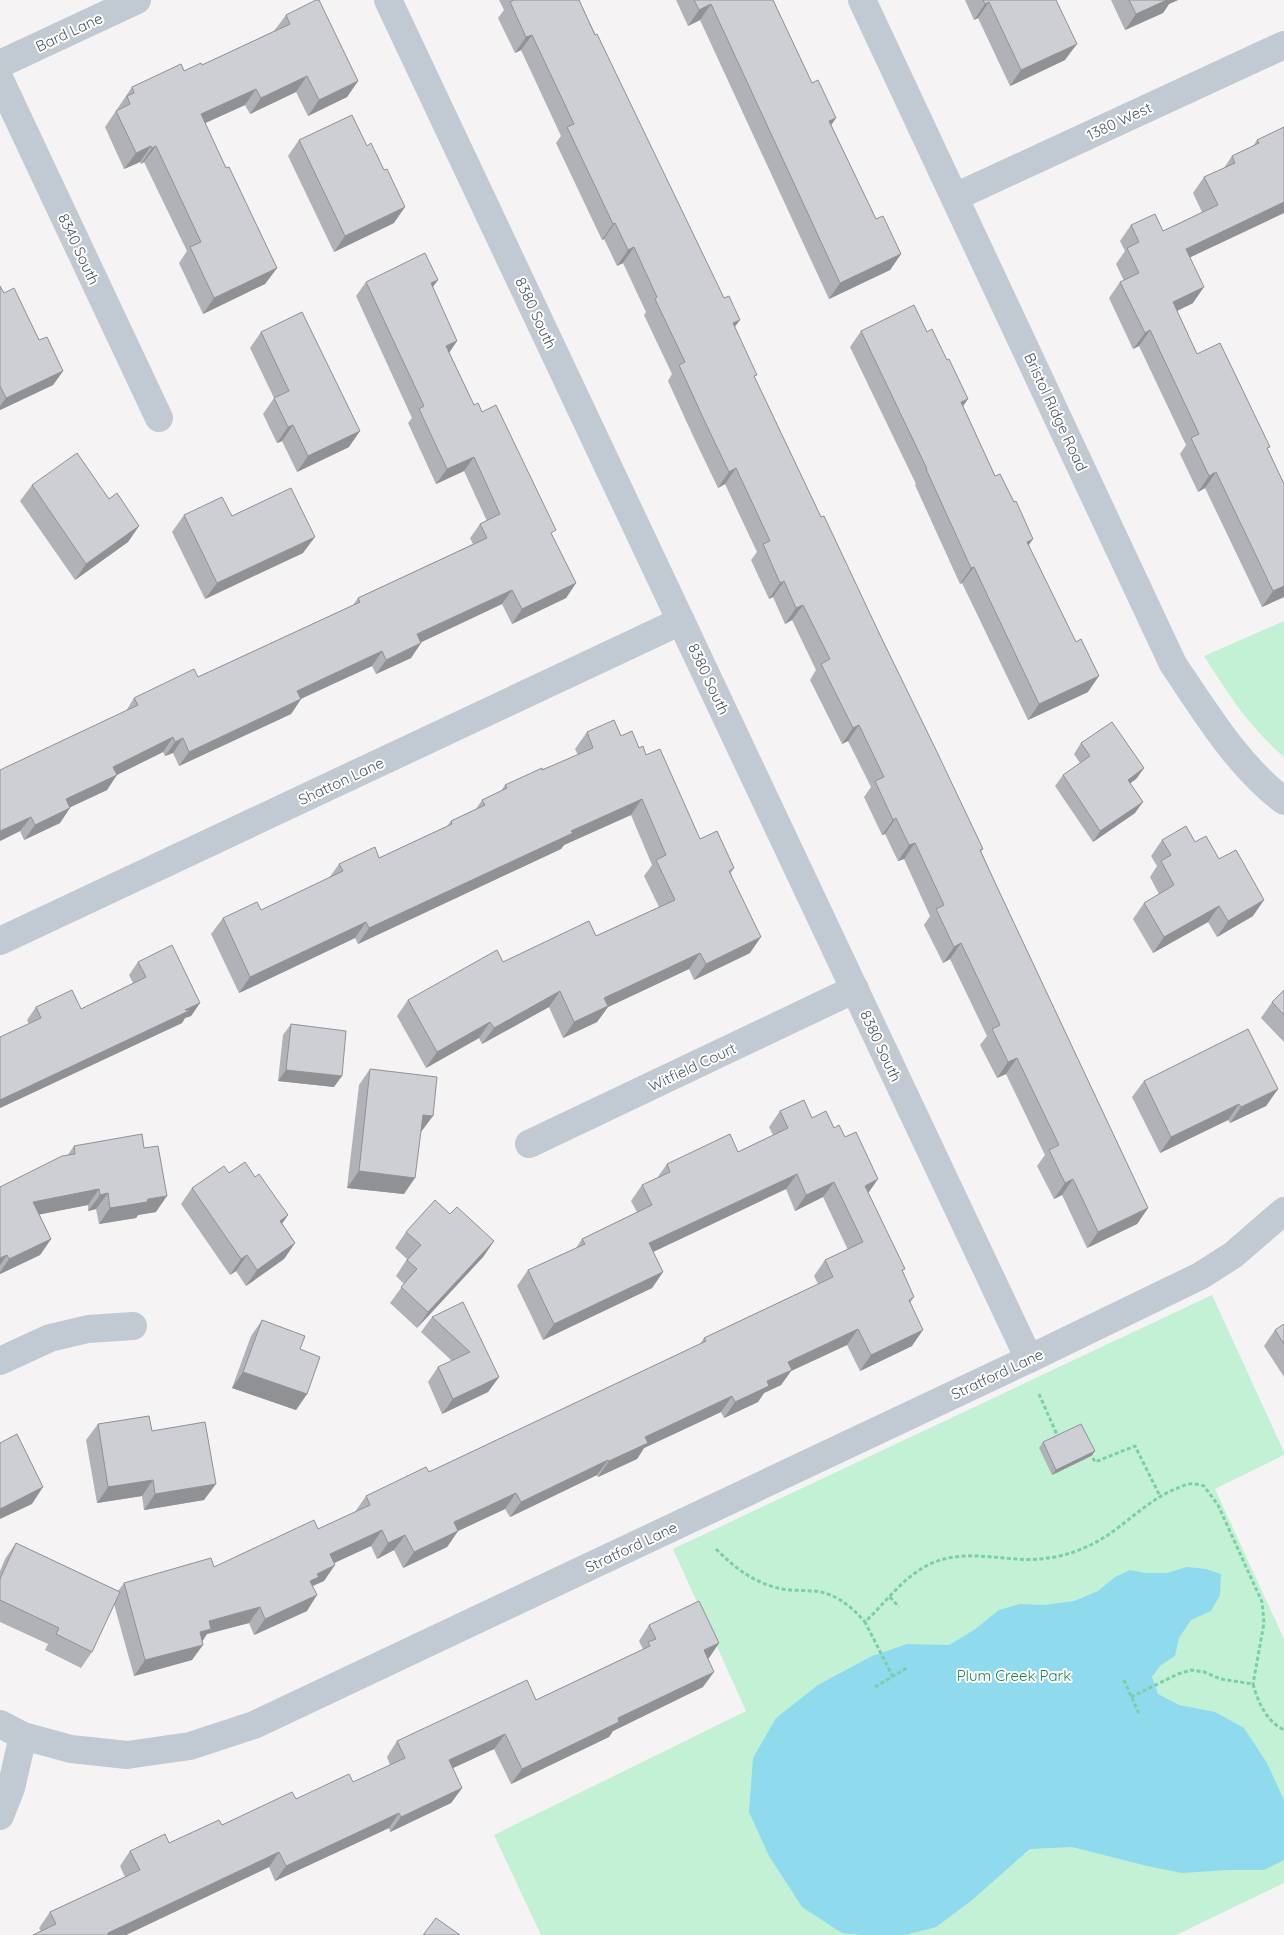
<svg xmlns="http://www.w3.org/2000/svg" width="1284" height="1935" font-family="Quicksand,sans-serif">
<rect width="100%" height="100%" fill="#f5f3f3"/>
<g fill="#c3f1d5">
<path d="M 1284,621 L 1284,757 C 1251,729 1227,693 1204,656 Z"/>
<path d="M 1212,1295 L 1284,1452 L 1284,1455 L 1215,1489 L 1284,1639 L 1284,1883 L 1176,1935 L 541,1935 L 494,1835 L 746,1711 L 673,1549 Z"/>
</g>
<path fill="#90daee" d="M 1187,1567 L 1206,1569 L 1221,1574 L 1220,1595 L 1211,1611 L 1191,1620 L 1179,1638 L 1175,1656 L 1160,1666 L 1152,1677 L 1158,1694 L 1179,1705 L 1215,1712 L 1244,1728 L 1267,1763 L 1284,1800 L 1284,1860 L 1264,1870 L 1229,1870 L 1182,1873 L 1147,1866 L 1072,1847 L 1030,1849 L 971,1901 L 936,1927 L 905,1935 L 862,1935 L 842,1933 L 802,1907 L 769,1856 L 749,1812 L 753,1758 L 776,1718 L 818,1685 L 872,1656 L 907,1644 L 949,1645 L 974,1630 L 999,1610 L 1020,1604 L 1044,1605 L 1074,1601 L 1098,1591 L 1115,1577 L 1130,1570 L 1145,1573 L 1167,1573 Z"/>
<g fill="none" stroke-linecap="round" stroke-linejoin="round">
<g stroke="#7ad0a6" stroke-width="3" stroke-dasharray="4 2.5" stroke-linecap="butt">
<path d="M 1039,1394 L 1058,1437"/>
<path d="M 1090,1452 L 1095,1462 L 1135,1446 L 1160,1496"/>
<path d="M 716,1549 C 733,1566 750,1580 774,1587 C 786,1591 800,1590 813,1591 C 834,1592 851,1606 865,1622"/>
<path d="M 890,1597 L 899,1607"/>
<path d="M 893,1677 L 865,1622 C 886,1602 903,1577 930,1564 C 958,1551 986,1557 1016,1559 C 1039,1561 1065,1557 1086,1547 C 1119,1533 1142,1503 1175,1489 C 1179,1488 1185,1484 1189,1484 C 1194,1483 1200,1485 1204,1486 L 1218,1505 L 1262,1602 L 1264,1623 L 1253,1684"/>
<path d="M 1124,1680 L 1139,1714"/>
<path d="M 875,1687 L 907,1668"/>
<path d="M 1131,1697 L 1178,1674 L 1191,1670 L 1204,1672 L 1221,1679 L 1253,1684 C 1258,1702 1266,1721 1284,1730"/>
</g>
<g stroke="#c1cad2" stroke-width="28">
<path d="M 388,0 L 1029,1359"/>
<path d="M 862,0 L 1173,664 C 1206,713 1237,765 1284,801"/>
<path d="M 0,64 L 137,0"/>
<path d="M 0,80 L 159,418"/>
<path d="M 955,197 L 1284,45"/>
<path d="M 0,941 L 681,621"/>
<path d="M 529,1144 L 855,989"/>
<path d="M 0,1361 L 50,1338 L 88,1329 L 133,1326"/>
<path d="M 0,1724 L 23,1736"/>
<path d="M 0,1816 L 11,1788 L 23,1736 L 71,1749 L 127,1755 L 190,1746 L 254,1725 L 1029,1359 L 1200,1276 L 1233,1255 L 1284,1211"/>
</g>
</g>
<g fill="#b0b2b7">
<path d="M 499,0 L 579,0 L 735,327 L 755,378 L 821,517 L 880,635 L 983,849 L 981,851 L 998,889 L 1148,1208 L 1137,1224 L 1087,1248 L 1062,1195 L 1054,1199 L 1037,1166 L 1045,1155 L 1006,1074 L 997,1078 L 980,1045 L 987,1036 L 950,959 L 943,963 L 924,925 L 930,916 L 904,859 L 898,861 L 885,834 L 882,835 L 864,797 L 871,787 L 848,741 L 842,744 L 810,680 L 816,670 L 792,620 L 785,624 L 773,597 L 769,599 L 751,560 L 757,552 L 725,484 L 718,488 L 694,438 L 668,381 L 672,374 L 644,315 L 646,312 L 623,263 L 617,266 L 604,239 L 602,240 L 556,143 L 561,136 L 521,50 L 515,53 L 498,18 L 504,10 Z"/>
<path d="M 676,0 L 773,0 L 812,83 L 836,118 L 831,125 L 876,219 L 901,254 L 890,270 L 829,299 L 700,20 L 688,26 Z"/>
<path d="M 965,0 L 1056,0 L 1065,60 L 1010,86 L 978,18 L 974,20 Z"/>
<path d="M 1111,0 L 1178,0 L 1169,4 L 1163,13 L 1125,30 Z"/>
<path d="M 286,15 L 358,81 L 347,97 L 308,116 L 296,92 L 250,114 L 245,105 L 205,123 L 226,168 L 277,268 L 265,284 L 203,314 L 179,263 L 187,251 L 144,162 L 141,164 L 140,162 L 124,169 L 105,127 L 132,87 L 202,65 L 274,31 Z"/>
<path d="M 1284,127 L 1284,213 L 1190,257 L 1193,303 L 1177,311 L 1197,354 L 1268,449 L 1284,484 L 1284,597 L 1262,607 L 1205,488 L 1198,492 L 1180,454 L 1186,445 L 1139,346 L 1133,349 L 1109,298 L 1120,282 L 1124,281 L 1116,264 L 1125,251 L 1120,241 L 1131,225 L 1163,231 L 1202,212 L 1193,193 L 1204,177 L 1224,168 L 1232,156 L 1253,146 L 1257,140 Z"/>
<path d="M 299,140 L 394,223 L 334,252 L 288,156 Z"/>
<path d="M 366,282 L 432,288 L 457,341 L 449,352 L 474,405 L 482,412 L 552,536 L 576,583 L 566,598 L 512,624 L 502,604 L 421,642 L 421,643 L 411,658 L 376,674 L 372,666 L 301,699 L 291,714 L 179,766 L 173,753 L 165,756 L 163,752 L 116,775 L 107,790 L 70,807 L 60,823 L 24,840 L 20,831 L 0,841 L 126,711 L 134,698 L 198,677 L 353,605 L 358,598 L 473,544 L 470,538 L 480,524 L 487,521 L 464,471 L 436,484 L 408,423 L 412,418 L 356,296 Z"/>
<path d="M 0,286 L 4,293 L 63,371 L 53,385 L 0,410 Z"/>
<path d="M 861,331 L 963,406 L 995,476 L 1029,546 L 1088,692 L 1028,720 L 962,583 L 960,584 L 915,485 L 916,484 L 850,347 Z"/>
<path d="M 261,332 L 349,447 L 297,472 L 282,441 L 277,443 L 263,414 L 274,398 L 250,348 Z"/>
<path d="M 32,485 L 109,499 L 139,526 L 128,542 L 75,580 L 20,501 Z"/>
<path d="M 184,515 L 303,553 L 205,599 L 172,532 Z"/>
<path d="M 587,732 L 621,736 L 639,748 L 646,755 L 700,839 L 734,868 L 731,873 L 750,953 L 694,980 L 689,969 L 608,1007 L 597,1022 L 563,1038 L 549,1007 L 482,1044 L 479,1038 L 426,1068 L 397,1016 L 408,1000 L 503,962 L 596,936 L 659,907 L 644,876 L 652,865 L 631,815 L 564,845 L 561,849 L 358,944 L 355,938 L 239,993 L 211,934 L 223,918 L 261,910 L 329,878 L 339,864 L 379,858 L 447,826 L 451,821 L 476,809 L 482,800 L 501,791 L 505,785 L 578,755 L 575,749 Z"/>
<path d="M 1081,743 L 1144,768 L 1136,779 L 1130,783 L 1135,813 L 1093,842 L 1055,786 L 1063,775 L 1080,763 L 1074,754 Z"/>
<path d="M 1162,840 L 1195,842 L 1253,916 L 1217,937 L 1208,922 L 1153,953 L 1133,919 L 1144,903 L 1159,894 L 1150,877 L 1157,866 L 1151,856 Z"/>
<path d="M 138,962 L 200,1003 L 191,1016 L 185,1018 L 182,1023 L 0,1108 L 0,1037 L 29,1024 L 27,1020 L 36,1007 L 81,1009 L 133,983 L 129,975 Z"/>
<path d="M 1284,990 L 1284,1042 L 1261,1018 L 1272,1002 Z"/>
<path d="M 291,1024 L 334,1087 L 278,1081 L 283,1035 Z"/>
<path d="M 370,1069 L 421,1132 L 404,1194 L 347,1188 L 359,1085 Z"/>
<path d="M 1144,1081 L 1278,1089 L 1266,1106 L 1230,1123 L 1228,1120 L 1160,1153 L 1132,1097 Z"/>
<path d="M 780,1111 L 812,1118 L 834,1128 L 868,1193 L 914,1297 L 910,1303 L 912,1346 L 860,1371 L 847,1345 L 791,1371 L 781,1385 L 764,1393 L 758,1402 L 724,1418 L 721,1412 L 644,1448 L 637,1459 L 598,1477 L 597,1475 L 510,1517 L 505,1509 L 458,1531 L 447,1547 L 403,1568 L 394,1550 L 377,1559 L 371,1546 L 334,1563 L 324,1581 L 313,1586 L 307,1611 L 254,1635 L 249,1623 L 207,1634 L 202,1641 L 192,1660 L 134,1676 L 114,1604 L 92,1652 L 81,1668 L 45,1650 L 48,1644 L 0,1622 L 0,1571 L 5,1559 L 16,1543 L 118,1591 L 124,1583 L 214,1567 L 318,1529 L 355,1512 L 366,1496 L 429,1472 L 700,1344 L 704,1338 L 818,1284 L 814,1276 L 825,1260 L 848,1250 L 823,1197 L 795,1211 L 786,1189 L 653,1252 L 663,1272 L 652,1288 L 543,1340 L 517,1286 L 528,1270 L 576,1248 L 582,1239 L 637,1212 L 631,1201 L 642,1185 L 657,1178 L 667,1164 L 738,1152 L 773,1135 L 769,1127 Z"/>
<path d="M 74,1146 L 156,1212 L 138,1215 L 136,1218 L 99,1224 L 96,1209 L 88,1211 L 88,1205 L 39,1214 L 51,1239 L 40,1255 L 0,1274 L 0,1187 L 67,1156 Z"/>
<path d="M 229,1173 L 255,1177 L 288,1215 L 282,1223 L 295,1243 L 284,1259 L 246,1286 L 236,1271 L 230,1275 L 181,1204 L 192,1188 Z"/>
<path d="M 450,1214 L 494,1241 L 483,1257 L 417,1328 L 390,1303 L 404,1284 L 396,1276 L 407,1259 L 395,1248 L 406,1232 Z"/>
<path d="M 432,1317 L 499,1377 L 488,1392 L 442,1414 L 428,1382 L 438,1367 L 452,1361 L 421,1332 Z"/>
<path d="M 262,1320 L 300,1349 L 307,1394 L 296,1410 L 232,1388 L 251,1336 Z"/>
<path d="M 1284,1324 L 1284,1377 L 1264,1346 L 1275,1330 Z"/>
<path d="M 98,1424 L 152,1431 L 204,1500 L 144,1510 L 142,1496 L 97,1503 L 86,1440 Z"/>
<path d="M 1043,1442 L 1095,1451 L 1091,1456 L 1052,1475 L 1039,1448 Z"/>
<path d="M 649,1625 L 719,1643 L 708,1659 L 703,1687 L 613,1731 L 609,1737 L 511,1784 L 494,1749 L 453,1768 L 462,1788 L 451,1803 L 390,1832 L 389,1828 L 275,1881 L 269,1867 L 126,1935 L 33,1935 L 41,1931 L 39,1928 L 50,1912 L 125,1877 L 120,1866 L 130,1851 L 169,1843 L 296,1799 L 353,1782 L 390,1765 L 387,1757 L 397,1741 L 536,1700 L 643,1649 L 639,1641 Z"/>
</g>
<g fill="#909195">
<path d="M 1166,0 L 1178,0 L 1169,4 L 1163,13 L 1125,30 L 1136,14 Z"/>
<path d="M 989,2 L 978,18 L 974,20 L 985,4 Z"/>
<path d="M 711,4 L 700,20 L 688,26 L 699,10 Z"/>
<path d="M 532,35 L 521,50 L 515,53 L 526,37 Z"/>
<path d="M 1077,44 L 1065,60 L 1010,86 L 1021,70 Z"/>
<path d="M 307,76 L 296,92 L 250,114 L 261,98 Z"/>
<path d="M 358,81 L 347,97 L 308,116 L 319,100 Z"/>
<path d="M 256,89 L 245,105 L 190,130 L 201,114 Z"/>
<path d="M 836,118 L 825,134 L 829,121 Z"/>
<path d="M 151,146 L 140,162 L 124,169 L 136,153 Z"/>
<path d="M 156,146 L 144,162 L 141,164 L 152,148 Z"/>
<path d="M 1284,202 L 1284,213 L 1174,265 L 1186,249 Z"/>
<path d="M 405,207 L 394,223 L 334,252 L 345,236 Z"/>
<path d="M 615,223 L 604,239 L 602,240 L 613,224 Z"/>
<path d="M 634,247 L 623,263 L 617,266 L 628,250 Z"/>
<path d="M 901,254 L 890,270 L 829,299 L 840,283 Z"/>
<path d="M 277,268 L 265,284 L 203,314 L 214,298 Z"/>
<path d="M 438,280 L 427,295 L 431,283 Z"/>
<path d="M 1204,287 L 1193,303 L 1162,318 L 1173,302 Z"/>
<path d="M 740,320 L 728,336 L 733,323 Z"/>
<path d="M 1150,330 L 1139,346 L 1133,349 L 1145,333 Z"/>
<path d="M 457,341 L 447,356 L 446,346 Z"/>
<path d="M 63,371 L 53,385 L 0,410 L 0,406 L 6,398 Z"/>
<path d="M 968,399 L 957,415 L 961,402 Z"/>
<path d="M 293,425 L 282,441 L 277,443 L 288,427 Z"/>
<path d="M 360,431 L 349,447 L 297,472 L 308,456 Z"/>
<path d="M 474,457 L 464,471 L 436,484 L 447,469 Z"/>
<path d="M 736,468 L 725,484 L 718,488 L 729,472 Z"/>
<path d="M 1216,472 L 1205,488 L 1198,492 L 1209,476 Z"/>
<path d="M 139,526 L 128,542 L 75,580 L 86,564 Z"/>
<path d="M 315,537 L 303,553 L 205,599 L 217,583 Z"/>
<path d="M 1033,539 L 1022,555 L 1027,542 Z"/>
<path d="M 974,567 L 962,583 L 960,584 L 971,568 Z"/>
<path d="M 784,581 L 773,597 L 769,599 L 780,583 Z"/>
<path d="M 576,583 L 566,598 L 512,624 L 522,609 Z"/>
<path d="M 1284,586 L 1284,597 L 1262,607 L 1273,591 Z"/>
<path d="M 512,590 L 502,604 L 407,649 L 417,634 Z"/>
<path d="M 803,605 L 792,620 L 785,624 L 796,608 Z"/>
<path d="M 421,643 L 411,658 L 376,674 L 386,660 Z"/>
<path d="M 382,651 L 372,666 L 287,705 L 297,691 Z"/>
<path d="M 1099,676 L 1088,692 L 1028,720 L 1039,704 Z"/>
<path d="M 301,699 L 291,714 L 179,766 L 189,752 Z"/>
<path d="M 859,725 L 848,741 L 842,744 L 853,728 Z"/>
<path d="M 173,737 L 163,752 L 103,782 L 113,767 Z"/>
<path d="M 183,738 L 173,753 L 165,756 L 175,742 Z"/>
<path d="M 1144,768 L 1136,779 L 1120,791 L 1128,780 Z"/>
<path d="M 117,775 L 107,790 L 56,814 L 66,799 Z"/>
<path d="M 642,799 L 631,815 L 564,845 L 561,849 L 358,944 L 369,928 L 571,831 Z"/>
<path d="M 1143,802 L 1135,813 L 1093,842 L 1100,831 Z"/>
<path d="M 70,808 L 60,823 L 24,840 L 35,825 Z"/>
<path d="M 31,817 L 20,831 L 0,841 L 0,831 Z"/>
<path d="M 896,818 L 885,834 L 882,835 L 893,820 Z"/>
<path d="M 915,843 L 904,859 L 898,861 L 909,845 Z"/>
<path d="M 1264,900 L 1253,916 L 1217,937 L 1228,921 Z"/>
<path d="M 1219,906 L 1208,922 L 1153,953 L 1164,937 Z"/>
<path d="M 366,922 L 355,938 L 239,993 L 250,977 Z"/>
<path d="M 761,937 L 750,953 L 694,980 L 706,964 Z"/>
<path d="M 961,943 L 950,959 L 943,963 L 954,947 Z"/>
<path d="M 700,953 L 689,969 L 608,1007 L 597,1022 L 563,1038 L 574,1022 L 604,998 Z"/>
<path d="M 560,991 L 549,1007 L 482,1044 L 494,1028 Z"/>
<path d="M 200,1003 L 191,1016 L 185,1018 L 182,1023 L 0,1108 L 0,1100 Z"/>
<path d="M 490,1022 L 479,1038 L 426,1068 L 437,1052 Z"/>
<path d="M 1017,1058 L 1006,1074 L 997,1078 L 1008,1062 Z"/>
<path d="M 286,1070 L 342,1076 L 334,1087 L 278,1081 Z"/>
<path d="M 1278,1089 L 1266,1106 L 1230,1123 L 1241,1107 Z"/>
<path d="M 1239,1104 L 1228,1120 L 1160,1153 L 1171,1137 Z"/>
<path d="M 423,1115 L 433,1116 L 421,1132 L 412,1131 Z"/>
<path d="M 359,1171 L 415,1178 L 404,1194 L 347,1188 Z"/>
<path d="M 797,1174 L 786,1189 L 638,1259 L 649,1243 Z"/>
<path d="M 878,1179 L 867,1195 L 865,1186 Z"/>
<path d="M 1073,1179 L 1062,1195 L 1054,1199 L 1065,1183 Z"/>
<path d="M 834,1182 L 823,1197 L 795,1211 L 806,1195 Z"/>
<path d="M 99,1189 L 88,1205 L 22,1218 L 33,1202 Z"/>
<path d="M 108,1193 L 96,1209 L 88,1211 L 100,1195 Z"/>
<path d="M 167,1196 L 156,1212 L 138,1215 L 136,1218 L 99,1224 L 110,1208 L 148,1199 Z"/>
<path d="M 1148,1208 L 1137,1224 L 1087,1248 L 1098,1232 Z"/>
<path d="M 288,1215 L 277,1231 L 280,1221 Z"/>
<path d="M 51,1239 L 40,1255 L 0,1274 L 0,1272 L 9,1259 Z"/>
<path d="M 494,1241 L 483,1257 L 417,1328 L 428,1312 Z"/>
<path d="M 295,1243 L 284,1259 L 246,1286 L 257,1270 Z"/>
<path d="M 7,1255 L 0,1265 L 0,1258 Z"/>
<path d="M 247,1255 L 236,1271 L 230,1275 L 241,1259 Z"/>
<path d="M 663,1272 L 652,1288 L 543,1340 L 554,1324 Z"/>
<path d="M 858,1329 L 847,1345 L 791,1371 L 781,1385 L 764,1393 L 758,1402 L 724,1418 L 735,1402 L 767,1381 L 788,1362 Z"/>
<path d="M 923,1330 L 912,1346 L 860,1371 L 871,1355 Z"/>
<path d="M 243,1372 L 307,1394 L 296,1410 L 232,1388 Z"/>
<path d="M 499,1377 L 488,1392 L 442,1414 L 453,1399 Z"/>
<path d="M 732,1396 L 721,1412 L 644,1448 L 637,1459 L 598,1477 L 609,1461 L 645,1437 Z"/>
<path d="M 1095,1451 L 1091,1456 L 1052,1475 L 1056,1470 Z"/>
<path d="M 608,1460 L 597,1475 L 510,1517 L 521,1502 Z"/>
<path d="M 153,1480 L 142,1496 L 97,1503 L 108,1487 Z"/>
<path d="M 216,1484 L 204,1500 L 144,1510 L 155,1494 Z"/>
<path d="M 43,1487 L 32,1504 L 0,1519 L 0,1509 Z"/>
<path d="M 516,1493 L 505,1509 L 458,1531 L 447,1547 L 403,1568 L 414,1552 L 454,1522 Z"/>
<path d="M 382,1530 L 371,1546 L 319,1570 L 330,1554 Z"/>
<path d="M 405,1535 L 394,1550 L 377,1559 L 388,1543 Z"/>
<path d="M 335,1565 L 324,1581 L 312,1586 L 310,1581 L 317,1574 Z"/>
<path d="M 317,1595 L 307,1611 L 254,1635 L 265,1619 Z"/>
<path d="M 260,1607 L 249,1623 L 207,1634 L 200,1645 L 189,1648 L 209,1621 Z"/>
<path d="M 719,1643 L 709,1658 L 693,1666 L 704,1650 Z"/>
<path d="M 203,1645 L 192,1660 L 134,1676 L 145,1660 Z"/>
<path d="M 714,1672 L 703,1687 L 613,1731 L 609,1737 L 511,1784 L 522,1769 L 618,1718 Z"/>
<path d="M 505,1734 L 494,1749 L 438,1775 L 449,1760 Z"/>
<path d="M 462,1788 L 451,1803 L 390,1832 L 401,1817 Z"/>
<path d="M 399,1813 L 389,1828 L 275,1881 L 286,1866 Z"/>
<path d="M 279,1852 L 269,1867 L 126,1935 L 107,1935 L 108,1933 Z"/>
</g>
<g fill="#cdcfd5" stroke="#909195">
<path d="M 316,0 L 319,0 L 358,81 L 319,100 L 307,76 L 261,98 L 256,89 L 201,114 L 226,168 L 229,167 L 277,268 L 214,298 L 190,247 L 201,242 L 156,146 L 152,148 L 151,146 L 136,153 L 116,111 L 130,104 L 127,96 L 134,93 L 132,87 L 181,64 L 184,71 L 201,63 L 202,65 L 290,24 L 286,15 Z"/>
<path d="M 514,0 L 579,0 L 595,35 L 597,34 L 724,298 L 729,296 L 740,320 L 733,323 L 757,375 L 754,376 L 821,517 L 824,516 L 880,635 L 937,752 L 983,849 L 980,850 L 998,889 L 1148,1208 L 1098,1232 L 1073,1179 L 1065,1183 L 1049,1150 L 1059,1145 L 1017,1058 L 1008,1062 L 992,1029 L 1000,1025 L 961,943 L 954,947 L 936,909 L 944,905 L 915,843 L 909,845 L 896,818 L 893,820 L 875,781 L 884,777 L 859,725 L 853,728 L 821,664 L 830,659 L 803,605 L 796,608 L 784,581 L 780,583 L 763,544 L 770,541 L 736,468 L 729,472 L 705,422 L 679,365 L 685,362 L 655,299 L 657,297 L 634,247 L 628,250 L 615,223 L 613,224 L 567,127 L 574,124 L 532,35 L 526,37 L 510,2 Z"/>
<path d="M 694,0 L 773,0 L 812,83 L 818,80 L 836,118 L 829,121 L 876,219 L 883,216 L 901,254 L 840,283 L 711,4 L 699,10 Z"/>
<path d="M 983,0 L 1056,0 L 1077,44 L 1021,70 L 989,2 L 985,4 Z"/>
<path d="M 1129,0 L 1167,0 L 1136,14 Z"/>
<path d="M 352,115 L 367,146 L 371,143 L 384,170 L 387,169 L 405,207 L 345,236 L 299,140 Z"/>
<path d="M 1284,127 L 1284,202 L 1186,249 L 1204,287 L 1173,302 L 1197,354 L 1220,343 L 1270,447 L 1267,448 L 1284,484 L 1284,586 L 1273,591 L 1216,472 L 1209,476 L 1191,438 L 1199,434 L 1150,330 L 1145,333 L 1120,282 L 1139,273 L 1127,248 L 1139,242 L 1131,225 L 1155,214 L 1163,231 L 1218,205 L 1204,177 L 1235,163 L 1232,156 L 1259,143 L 1257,140 Z"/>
<path d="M 425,253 L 438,280 L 431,283 L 457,341 L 446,346 L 474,405 L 478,403 L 482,412 L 496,405 L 556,530 L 551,533 L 576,583 L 522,609 L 512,590 L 417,634 L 421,643 L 386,660 L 382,651 L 297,691 L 301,699 L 189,752 L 183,738 L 175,742 L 173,737 L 113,767 L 117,775 L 66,799 L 70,808 L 35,825 L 31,817 L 0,831 L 0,770 L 138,705 L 134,698 L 194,669 L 198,677 L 360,602 L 358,598 L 487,538 L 480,524 L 500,514 L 474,457 L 447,469 L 419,409 L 424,406 L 366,282 Z"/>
<path d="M 0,286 L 4,293 L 14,288 L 39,340 L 47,337 L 63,371 L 6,398 L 0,386 Z"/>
<path d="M 914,305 L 927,332 L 932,329 L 947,360 L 949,359 L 968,399 L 961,402 L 995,476 L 1000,474 L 1014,502 L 1016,501 L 1033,539 L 1027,542 L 1076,642 L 1081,639 L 1099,676 L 1039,704 L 974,567 L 971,568 L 926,469 L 927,469 L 861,331 Z"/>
<path d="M 302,312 L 360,431 L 308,456 L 293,425 L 288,427 L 274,398 L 289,391 L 261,332 Z"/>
<path d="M 77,453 L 109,499 L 117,493 L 139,526 L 86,564 L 32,485 Z"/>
<path d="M 291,488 L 315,537 L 217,583 L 184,515 L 222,497 L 232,516 Z"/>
<path d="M 614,720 L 621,736 L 632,731 L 639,748 L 643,746 L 646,755 L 660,749 L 700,839 L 717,831 L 734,868 L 729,871 L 761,937 L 706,964 L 700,953 L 604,998 L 608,1006 L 574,1022 L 560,991 L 494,1028 L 490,1022 L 437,1052 L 408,1000 L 497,950 L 503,962 L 589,921 L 596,936 L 675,900 L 656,860 L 666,855 L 642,799 L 571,831 L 573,833 L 369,928 L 366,922 L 250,977 L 223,918 L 257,902 L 261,910 L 343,871 L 339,864 L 375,847 L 379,858 L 452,824 L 451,821 L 485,805 L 482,800 L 507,788 L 505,785 L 542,768 L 542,770 L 593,748 L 587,732 Z"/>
<path d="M 1112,722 L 1144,768 L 1128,780 L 1143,802 L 1100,831 L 1063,775 L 1090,756 L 1081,743 Z"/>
<path d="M 1186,826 L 1195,842 L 1206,836 L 1219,859 L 1236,850 L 1264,900 L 1228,921 L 1219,906 L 1164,937 L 1144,903 L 1174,885 L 1161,861 L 1171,855 L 1162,840 Z"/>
<path d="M 172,945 L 200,1003 L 185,1010 L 191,1010 L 0,1100 L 0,1037 L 41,1018 L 36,1007 L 72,990 L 81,1009 L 146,977 L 138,962 Z"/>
<path d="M 1284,990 L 1284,1015 L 1272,1002 Z"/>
<path d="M 291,1024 L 346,1031 L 342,1076 L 286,1070 Z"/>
<path d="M 1248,1029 L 1278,1089 L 1241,1107 L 1239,1104 L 1171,1137 L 1144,1081 Z"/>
<path d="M 370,1069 L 437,1077 L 433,1116 L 423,1115 L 415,1178 L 359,1171 Z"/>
<path d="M 804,1100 L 812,1118 L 826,1111 L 834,1128 L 839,1125 L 845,1137 L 856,1132 L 878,1179 L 865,1186 L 905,1269 L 902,1270 L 914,1297 L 909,1300 L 923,1330 L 871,1355 L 858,1329 L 788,1362 L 792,1370 L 767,1381 L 769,1386 L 735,1402 L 732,1396 L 645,1437 L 648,1443 L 609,1461 L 608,1460 L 521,1502 L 516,1493 L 454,1522 L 458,1531 L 414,1552 L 405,1535 L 388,1543 L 382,1530 L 330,1554 L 335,1565 L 317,1574 L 319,1577 L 310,1581 L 317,1595 L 265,1619 L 260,1607 L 209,1621 L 211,1629 L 200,1632 L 203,1645 L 145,1660 L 124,1583 L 211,1558 L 214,1567 L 314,1520 L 318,1529 L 370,1505 L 366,1496 L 426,1467 L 429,1472 L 706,1341 L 704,1338 L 833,1277 L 825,1260 L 863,1242 L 834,1182 L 806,1195 L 797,1174 L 649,1243 L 663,1272 L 554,1324 L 528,1270 L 585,1244 L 582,1239 L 652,1205 L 642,1185 L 670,1172 L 667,1164 L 730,1134 L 738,1152 L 788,1128 L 780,1111 Z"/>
<path d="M 142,1134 L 144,1148 L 158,1146 L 167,1196 L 148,1199 L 147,1202 L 110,1208 L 108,1193 L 100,1195 L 99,1189 L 33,1202 L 51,1239 L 9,1259 L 7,1255 L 0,1258 L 0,1187 L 62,1156 L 75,1154 L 74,1146 Z"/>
<path d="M 245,1162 L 255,1177 L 259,1174 L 288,1215 L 280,1221 L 295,1243 L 257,1270 L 247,1255 L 241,1259 L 192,1188 L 224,1166 L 229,1173 Z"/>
<path d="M 435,1200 L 450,1214 L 457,1207 L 494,1241 L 428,1312 L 401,1287 L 417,1269 L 407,1260 L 421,1245 L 406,1232 Z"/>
<path d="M 463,1302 L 499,1377 L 453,1399 L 438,1367 L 470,1352 L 432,1317 Z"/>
<path d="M 262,1320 L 305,1336 L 300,1349 L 320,1357 L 307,1394 L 243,1372 Z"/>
<path d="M 1284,1324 L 1284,1344 L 1275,1330 Z"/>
<path d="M 149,1416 L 152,1431 L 205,1422 L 216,1484 L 155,1494 L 153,1480 L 108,1487 L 98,1424 Z"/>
<path d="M 1081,1424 L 1095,1451 L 1056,1470 L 1043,1442 Z"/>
<path d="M 17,1434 L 43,1487 L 0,1509 L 0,1443 Z"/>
<path d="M 16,1543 L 120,1592 L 92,1652 L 56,1634 L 59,1628 L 0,1600 L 0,1579 Z"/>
<path d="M 699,1601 L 719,1643 L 704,1650 L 714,1672 L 618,1718 L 619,1722 L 522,1769 L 505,1734 L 449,1760 L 462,1788 L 401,1817 L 399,1813 L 286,1866 L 279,1852 L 108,1933 L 108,1935 L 33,1935 L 56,1924 L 50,1912 L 140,1870 L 130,1851 L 165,1834 L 169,1843 L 219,1820 L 222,1825 L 292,1792 L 296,1799 L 349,1774 L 353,1782 L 405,1758 L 397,1741 L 527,1680 L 536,1700 L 650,1646 L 648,1642 L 656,1639 L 649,1625 Z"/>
<path d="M 436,1918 L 460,1935 L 423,1935 Z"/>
</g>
<g text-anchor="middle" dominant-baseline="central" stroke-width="4" stroke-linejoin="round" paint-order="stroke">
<g font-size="15" fill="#4a5661" stroke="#fff">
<text transform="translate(69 32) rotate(-25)">Bard Lane</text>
<text transform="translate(1119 121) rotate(-25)">1380 West</text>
<text transform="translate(79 249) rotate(65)">8340 South</text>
<text transform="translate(536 313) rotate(65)">8380 South</text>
<text transform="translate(1056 412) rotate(65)">Bristol Ridge Road</text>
<text transform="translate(709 679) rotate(65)">8380 South</text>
<text transform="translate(341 781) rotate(-25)">Shatton Lane</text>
<text transform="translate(881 1046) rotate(65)">8380 South</text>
<text transform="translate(692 1067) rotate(-25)">Witfield Court</text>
<text transform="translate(997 1374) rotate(-25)">Stratford Lane</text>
<text transform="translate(631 1547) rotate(-25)">Stratford Lane</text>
</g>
<g font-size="15" fill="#17864f" stroke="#fff">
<text x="1014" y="1675">Plum Creek Park</text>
</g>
</g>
</svg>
